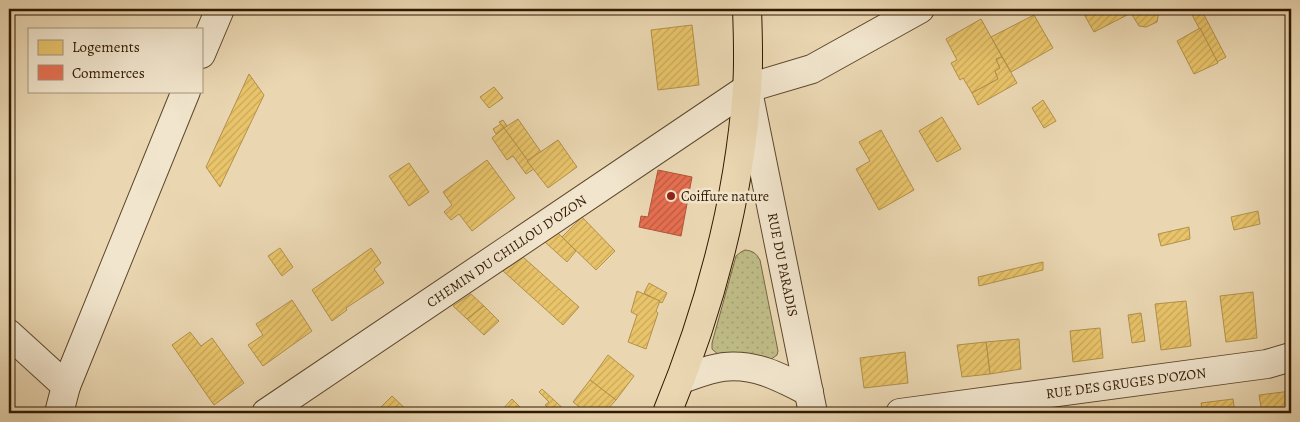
<svg xmlns="http://www.w3.org/2000/svg" width="1300" height="422" viewBox="0 0 1300 422" font-family="Alegreya,serif">
<defs>
<pattern id="grass-dots" width="8" height="8" patternUnits="userSpaceOnUse" patternTransform="scale(1.25)"><rect width="8" height="8" fill="#bfbc87"/><path d="M2 2h.1M6 6h.1" fill="none" stroke="#a4a173" stroke-width="1.8" stroke-linecap="round"/></pattern>
<pattern id="homes-hatch" width="6" height="6" patternUnits="userSpaceOnUse" patternTransform="scale(1.25)"><rect width="6" height="6" fill="#e9c46a"/><path d="M-1 1l2-2M0 6l6-6M5 7l2-2" fill="none" stroke="#c8a85a"/></pattern>
<pattern id="shops-hatch" width="6" height="6" patternUnits="userSpaceOnUse" patternTransform="scale(1.25)"><rect width="6" height="6" fill="#e76f51"/><path d="M-1 1l2-2M0 6l6-6M5 7l2-2" fill="none" stroke="#bc5a41"/></pattern>
</defs>
<rect width="100%" height="100%" fill="#ead7b2"/>
<filter id="stains"><feTurbulence type="fractalNoise" baseFrequency=".004" numOctaves="4"/><feColorMatrix values="0 0 0 0 .2 0 0 0 0 .09 0 0 0 0 .02 0 0 0 .5 -.17"/></filter>
<radialGradient id="worn" r=".72"><stop offset=".6" stop-color="#630" stop-opacity="0"/><stop offset="1" stop-color="#630" stop-opacity=".3"/></radialGradient>
<path fill="url(#grass-dots)" stroke="#786a44" d="M745,250C753,251 756,253 760,260L778,351L777,355L770,360L720,356L712,349V343L736,256L741,252Z"/>
<g fill="url(#homes-hatch)" stroke="#b2914a">
<polygon points="1081,9 1158,9 1159,11 1157,22 1146,27 1139,26 1131,13 1094,32"/>
<polygon points="1189,9 1201,9 1226,57 1217,62"/>
<polygon points="1034,15 1053,48 1011,72 991,37"/>
<polygon points="981,19 1002,57 996,59 1000,68 995,71 998,79 972,93 963,78 960,80 951,63 957,60 946,39"/>
<polygon points="692,25 699,85 658,90 651,30"/>
<polygon points="1200,28 1218,63 1194,74 1177,41"/>
<polygon points="1002,57 1017,83 978,105 972,93 998,79 995,71 1000,68 996,59"/>
<polygon points="249,74 264,95 220,187 206,167"/>
<polygon points="494,87 503,98 489,108 480,97"/>
<polygon points="1043,100 1056,121 1044,128 1032,108"/>
<polygon points="942,117 961,149 937,162 919,131"/>
<polygon points="518,119 541,152 527,161 504,128"/>
<polygon points="503,120 507,126 504,128 499,122"/>
<polygon points="501,124 504,128 496,134 493,129"/>
<polygon points="504,128 534,169 526,174 513,156 507,160 492,138"/>
<polygon points="881,130 914,190 879,210 856,169 870,161 859,142"/>
<polygon points="558,140 577,167 548,188 527,161"/>
<polygon points="487,160 515,198 472,231 459,214 451,220 444,212 452,205 443,192"/>
<polygon points="409,163 429,192 409,206 389,176"/>
<polygon points="1258,211 1260,224 1234,230 1231,217"/>
<polygon points="582,217 615,251 596,270 562,237"/>
<polygon points="1189,227 1190,239 1161,246 1158,234"/>
<polygon points="558,233 576,251 567,262 545,242"/>
<polygon points="280,248 293,267 282,276 268,256"/>
<polygon points="371,248 381,263 374,269 384,283 346,308 347,310 332,321 312,290"/>
<polygon points="523,257 579,307 563,325 503,271"/>
<polygon points="1043,262 1043,270 979,286 978,277"/>
<polygon points="649,283 667,293 662,303 644,293"/>
<polygon points="637,291 660,301 656,311 658,313 646,349 628,342 637,315 631,312"/>
<polygon points="1253,292 1257,338 1226,342 1220,296"/>
<polygon points="471,294 484,306 467,319 453,306"/>
<polygon points="292,300 312,331 263,366 248,345 263,335 256,324"/>
<polygon points="1186,301 1191,346 1161,350 1155,304"/>
<polygon points="484,306 499,321 484,335 467,319"/>
<polygon points="1141,313 1145,341 1132,343 1128,315"/>
<polygon points="1100,328 1103,358 1073,362 1070,331"/>
<polygon points="190,332 201,346 212,338 244,383 214,405 172,345"/>
<polygon points="1019,339 1021,369 990,374 986,342"/>
<polygon points="986,342 990,374 962,377 957,345"/>
<polygon points="905,352 908,383 864,388 860,358"/>
<polygon points="608,355 634,376 616,400 590,380"/>
<polygon points="590,380 616,400 604,413 587,413 573,402"/>
<polygon points="542,389 568,413 554,413 545,405 549,402 539,392"/>
<polygon points="1291,391 1291,413 1262,413 1259,395"/>
<polygon points="392,396 410,413 375,413"/>
<polygon points="512,399 526,413 499,413"/>
<polygon points="1233,399 1235,413 1203,413 1201,403"/>
<polygon points="1164,408 1164,413 1121,413"/>
</g>
<polygon fill="url(#shops-hatch)" stroke="#b05539" points="658,170 692,177 681,236 639,227 641,216 648,217"/>
<g fill="none" stroke-linecap="round" stroke-linejoin="round">
<g stroke="#5e482c" stroke-width="30">
<g id="minor">
<polyline points="201,54 220,9"/>
<path id="s1" d="M749,96L813,413"/>
<polyline points="9,334 66,386 59,413"/>
<path d="M681,379C694,375 709,369 723,367C755,363 782,378 809,392"/>
<polyline points="66,386 186,91"/>
<path id="s2" d="M266,413L748,88L812,69L920,9"/>
<path id="s3" d="M900,413L1267,364L1291,357"/>
</g>
</g>
<g stroke="#301900" stroke-width="30">
<path id="major" d="M667,413C709,311 739,200 747,89C749,63 748,35 747,9"/>
</g>
<use href="#minor" stroke="#f1e5cd" stroke-width="28"/>
<use href="#major" stroke="#ead7b2" stroke-width="28"/>
</g>
<circle fill="#8f2418" stroke="#f1e5cd" stroke-width="2" cx="671" cy="196" r="5"/>
<g text-anchor="middle" stroke-width="5" stroke-linejoin="round" paint-order="stroke">
<g font-size="14" fill="#301900" stroke="#f1e5cd" text-anchor="start">
<text x="681" y="201">Coiffure nature</text>
</g>
<g font-size="14" fill="#301900" stroke="#f1e5cd">
<text dy="5" stroke="none"><textPath href="#s2" startOffset="290">CHEMIN DU CHILLOU D'OZON</textPath></text>
<text dy="5" stroke="none"><textPath href="#s1" startOffset="172">RUE DU PARADIS</textPath></text>
<text dy="5" stroke="none"><textPath href="#s3" startOffset="228">RUE DES GRUGES D'OZON</textPath></text>
</g>
</g>
<rect width="1300" height="422" fill="none" stroke="#ead7b2" stroke-width="30"/>
<rect x="10" y="10" width="1280" height="402" fill="none" stroke="#301900" stroke-width="2.5"/>
<rect x="15" y="15" width="1270" height="392" fill="none" stroke="#301900"/>
<rect x="28" y="28" width="175" height="65" fill="#f1e5cd" stroke="#a4937b"/>
<rect x="38" y="40" width="25" height="15" fill="#e9c46a" stroke="#a4937b"/>
<text x="72" y="52" font-size="15" fill="#301900">Logements</text>
<rect x="38" y="65" width="25" height="15" fill="#e76f51" stroke="#a4937b"/>
<text x="72" y="78" font-size="15" fill="#301900">Commerces</text>
<rect width="100%" height="100%" filter="url(#stains)"/>
<rect width="100%" height="100%" fill="url(#worn)"/>
</svg>
